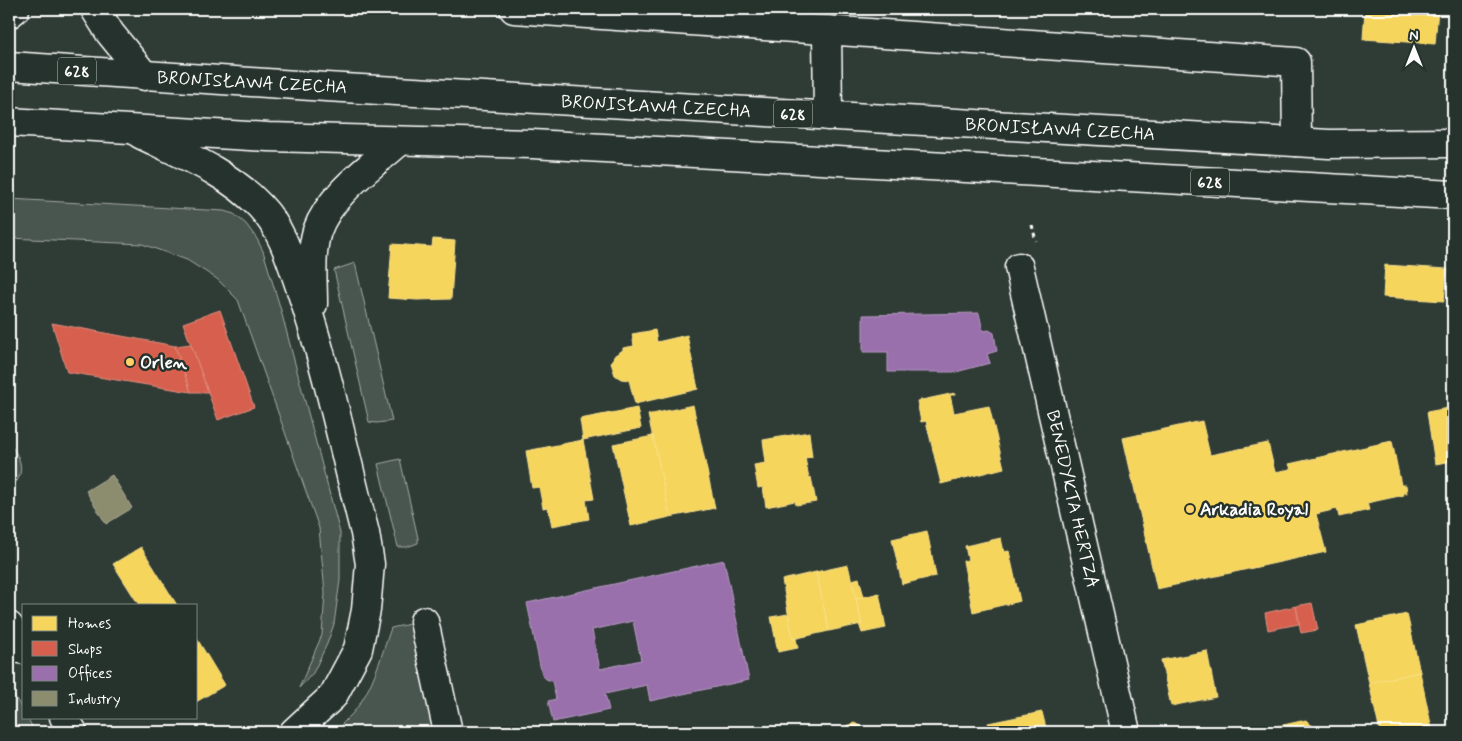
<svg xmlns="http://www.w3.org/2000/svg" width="1462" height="741" viewBox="0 0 1462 741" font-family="Mynerve,sans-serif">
<rect width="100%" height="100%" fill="#2f3b35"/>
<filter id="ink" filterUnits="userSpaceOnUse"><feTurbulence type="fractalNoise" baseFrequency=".02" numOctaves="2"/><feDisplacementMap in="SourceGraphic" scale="10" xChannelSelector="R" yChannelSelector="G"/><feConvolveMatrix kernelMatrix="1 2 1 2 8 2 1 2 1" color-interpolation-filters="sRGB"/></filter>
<g filter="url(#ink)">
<g fill="#4a544f" stroke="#a4aaa7">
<polygon points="9,199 224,211 234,214 246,224 257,239 263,251 280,307 340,533 340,580 334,624 327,644 313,673 299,688 322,635 325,593 319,528 238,300 217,279 187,260 142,244 9,238"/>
<polygon points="355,263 392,421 377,423 369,422 334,270"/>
<path d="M9,444C23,458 26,477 9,489Z"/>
<polygon points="400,459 418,538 418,543 407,547 398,547 378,464"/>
<path d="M419,622L442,732H334C340,726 347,719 353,713C373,689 381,656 391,628Z"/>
<polygon points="9,687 24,712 24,717 27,717 35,732 9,732"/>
</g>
<g fill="#f6d55c" stroke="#f9e28d">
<polygon points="1365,9 1438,9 1435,44 1363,39"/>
<polygon points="1453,9 1453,53 1450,53"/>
<polygon points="433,239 455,241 451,299 417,300 388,298 392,244 432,247"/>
<polygon points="1385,265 1447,269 1444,301 1383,297"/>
<polygon points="655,330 657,342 687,335 698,389 635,404 629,380 621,379 615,375 611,363 612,360 615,355 623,350 623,348 634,346 632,334"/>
<polygon points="955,393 955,395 950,395 954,413 989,406 1004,468 941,484 926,421 921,422 917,401"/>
<polygon points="693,405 715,508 670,517 648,415"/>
<polygon points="1453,407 1453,461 1435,464 1427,412"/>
<polygon points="637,408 641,428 583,440 580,419"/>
<polygon points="1202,421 1210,455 1268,443 1275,472 1291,469 1289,464 1392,441 1401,485 1406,485 1407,493 1403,493 1404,495 1367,503 1369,510 1339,517 1337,509 1316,514 1326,552 1157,589 1123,438"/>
<polygon points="809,432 812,457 805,458 809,478 811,477 816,502 796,505 795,501 766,507 763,487 758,488 754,465 766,463 763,440"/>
<polygon points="653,436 670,517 631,526 613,444"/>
<polygon points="583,440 594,499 586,500 589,519 552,526 548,507 543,508 539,487 532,488 526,451"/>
<polygon points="927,531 936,576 902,584 892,539"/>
<polygon points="1001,538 1004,552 1009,551 1020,601 973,612 963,561 968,560 965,546"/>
<polygon points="141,547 177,605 139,605 113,564"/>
<polygon points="848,565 862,624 829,631 816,572"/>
<polygon points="816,572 829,631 793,639 782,580"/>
<polygon points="859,578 864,597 856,599 852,580"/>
<polygon points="879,593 886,628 862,633 859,624 862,624 856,599"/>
<polygon points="788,614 793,639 796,639 798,648 778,652 771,617"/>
<polygon points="1407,614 1420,672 1369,683 1356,625"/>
<polygon points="196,637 225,685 196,702"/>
<polygon points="1207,651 1216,697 1171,706 1161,660"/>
<polygon points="1420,672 1432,729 1419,732 1380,732 1369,683"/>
<polygon points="1042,712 1047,732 990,732 988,723"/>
<polygon points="1306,720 1317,732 1261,732 1261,730"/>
<polygon points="854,723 861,726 867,732 884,728 885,732 842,732 846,726"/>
</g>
<g fill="#d6604d" stroke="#e29082">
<polygon points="220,310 254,407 218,420 183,323"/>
<polygon points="52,323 175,346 191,392 67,372"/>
<polygon points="191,344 208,392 191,392 175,346"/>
<polygon points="1312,603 1318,630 1301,633 1296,606"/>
<polygon points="1296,606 1299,624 1268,630 1265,613"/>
</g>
<g fill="#9970ab" stroke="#b89bc4" fill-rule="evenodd">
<polygon points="979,313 983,331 989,330 994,333 997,351 987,354 990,363 956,372 888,372 888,352 863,352 863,315"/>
<path d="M724,560L749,680L650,701L647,685L605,694L609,710L553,722L548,701L556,699L552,681L546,679L542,675L527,603ZM633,621L641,660L600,669L592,630Z"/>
</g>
<polygon fill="#8c8c6e" stroke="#aeae9a" points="112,475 132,508 106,524 86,491"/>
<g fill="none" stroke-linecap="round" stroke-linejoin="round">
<g stroke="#fff" stroke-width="31">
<g id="minor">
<polyline points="514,9 1296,62 1297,142"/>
<polyline points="827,30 828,116"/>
<polyline points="1019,267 1126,732"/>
<polyline points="424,621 448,732"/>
</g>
</g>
<g stroke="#fff" stroke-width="31">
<g id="major">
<polyline points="95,9 110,33 145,76"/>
<polyline points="9,14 15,9"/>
<polyline points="9,66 326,87 1329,144 1453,143"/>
<polyline points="9,122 268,137 532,144 1453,195"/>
<path d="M140,134C181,154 228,172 260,206C282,229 290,258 300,287C327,367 344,451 365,533L370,564L366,610L358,649L333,696L294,732"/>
<path d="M313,304C313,280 310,254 317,231C330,194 372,166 400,141"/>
<polyline points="9,626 24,650"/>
<polyline points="64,717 73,732"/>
</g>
</g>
<polyline stroke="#fff" stroke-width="3" stroke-dasharray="4 4" stroke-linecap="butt" points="1032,225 1036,241"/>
<use href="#minor" stroke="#26332d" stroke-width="28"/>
<use href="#major" stroke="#26332d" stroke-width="28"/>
</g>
</g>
<g fill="#ffd166" stroke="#26332d" stroke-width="2">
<circle cx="130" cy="362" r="5"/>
<circle cx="1190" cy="509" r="5"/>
</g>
<g text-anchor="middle" stroke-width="5" stroke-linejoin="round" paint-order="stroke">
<g fill="#26332d" stroke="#bec2c0" stroke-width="1">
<rect x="58" y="57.5" width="38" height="27" rx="4"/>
<rect x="774" y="100.5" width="38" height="27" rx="4"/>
<rect x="1191" y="168.5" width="38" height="27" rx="4"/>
</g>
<g font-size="16" font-weight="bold" fill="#fff">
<text x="77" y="77">628</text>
<text x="793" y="120">628</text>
<text x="1210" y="188">628</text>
</g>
<g font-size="18" fill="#fff" stroke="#26332d">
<text transform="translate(252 82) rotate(3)" y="6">BRONISŁAWA CZECHA</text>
<text transform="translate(656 106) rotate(3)" y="6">BRONISŁAWA CZECHA</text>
<text transform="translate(1060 129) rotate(3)" y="6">BRONISŁAWA CZECHA</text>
<text transform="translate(1073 499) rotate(77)" y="6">BENEDYKTA HERTZA</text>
</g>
<g font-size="18" font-weight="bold" fill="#fff" stroke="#26332d" text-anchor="start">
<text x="140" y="368">Orlen</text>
<text x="1200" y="515">Arkadia Royal</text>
</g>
</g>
<rect width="1462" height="741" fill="none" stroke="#26332d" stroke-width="30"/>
<rect x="15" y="15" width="1432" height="711" fill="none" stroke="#fff" stroke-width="2" filter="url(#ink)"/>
<rect x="22" y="604" width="175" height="115" fill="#26332d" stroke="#7d8581"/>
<rect x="32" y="616" width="25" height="15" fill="#f6d55c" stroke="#7d8581"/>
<text x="68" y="628" font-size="15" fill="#ffffff">Homes</text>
<rect x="32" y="641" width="25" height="15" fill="#d6604d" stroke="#7d8581"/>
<text x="68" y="654" font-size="15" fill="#ffffff">Shops</text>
<rect x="32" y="666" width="25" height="15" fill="#9970ab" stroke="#7d8581"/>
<text x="68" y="678" font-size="15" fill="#ffffff">Offices</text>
<rect x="32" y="691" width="25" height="15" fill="#8c8c6e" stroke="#7d8581"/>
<text x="68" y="704" font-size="15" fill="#ffffff">Industry</text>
<g transform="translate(1414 48)" stroke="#26332d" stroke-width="4" paint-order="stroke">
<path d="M0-4L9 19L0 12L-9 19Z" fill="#ffffff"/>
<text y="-8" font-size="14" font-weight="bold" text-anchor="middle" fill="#ffffff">N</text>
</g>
</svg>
